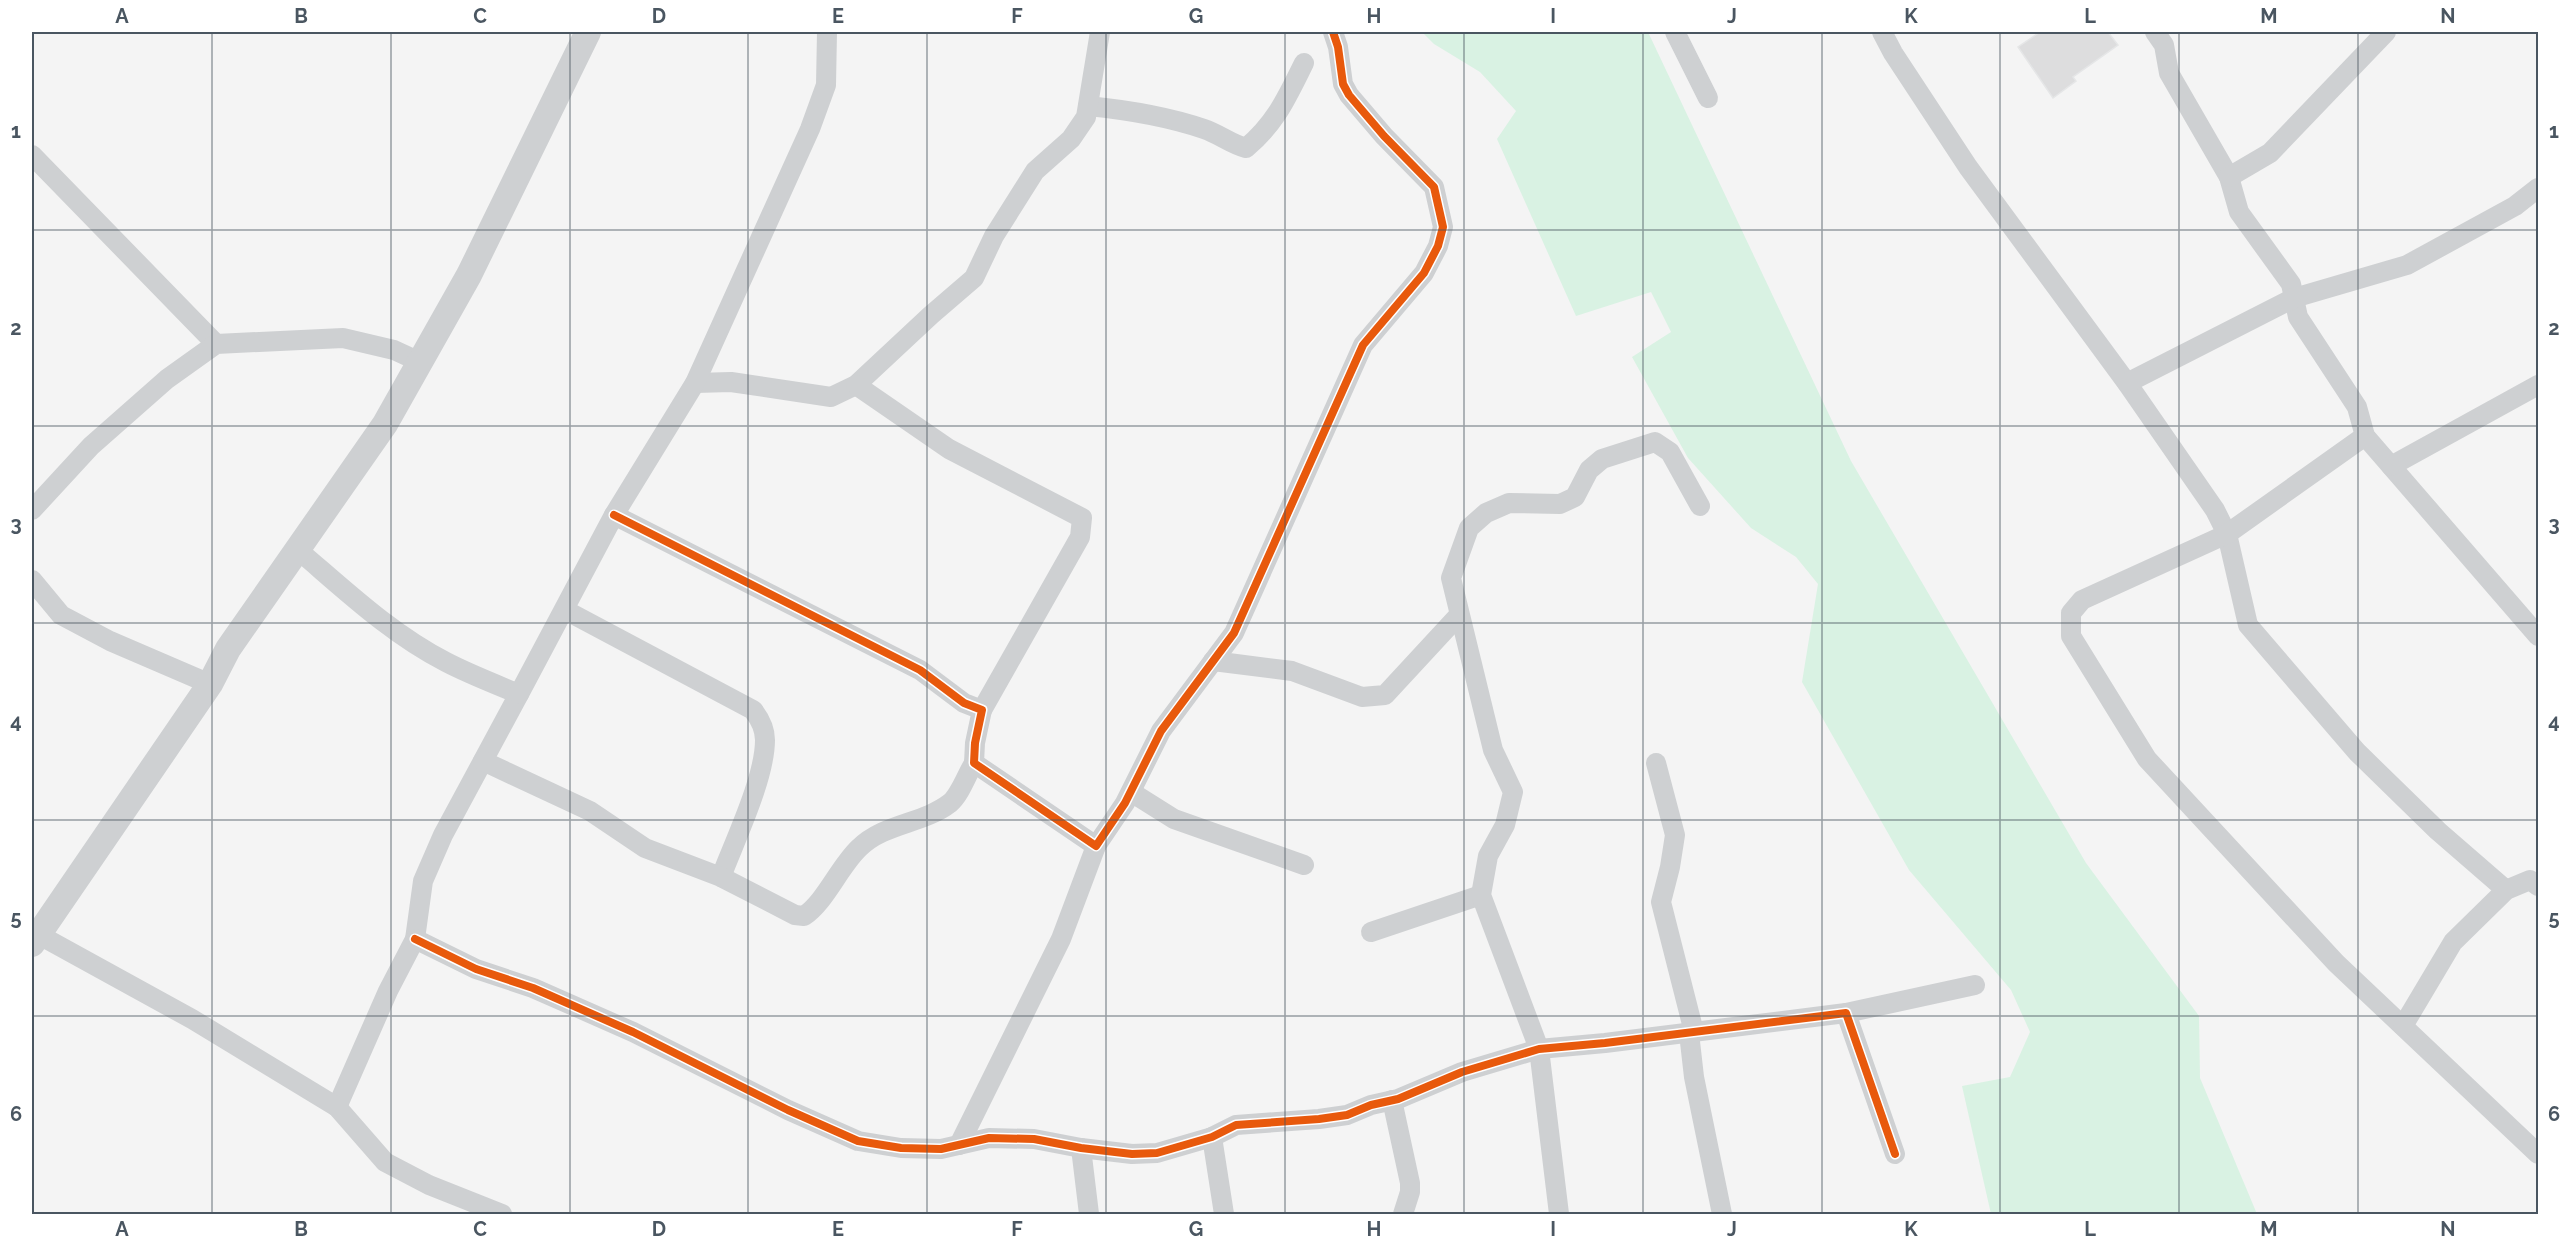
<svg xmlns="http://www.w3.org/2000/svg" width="2570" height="1246" viewBox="0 0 2570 1246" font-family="Raleway,sans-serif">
<rect width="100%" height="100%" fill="#f4f4f4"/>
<polygon fill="#d9f2e3" points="1422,32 1648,32 1851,461 2086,863 2199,1016 2200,1078 2257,1214 1991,1214 1962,1086 2010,1077 2030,1032 2011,990 1909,870 1802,682 1818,584 1796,557 1751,528 1688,458 1632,357 1671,332 1651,292 1576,316 1497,139 1516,111 1480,72 1434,44"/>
<polygon fill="#ddddde" stroke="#e5e6e7" stroke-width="1.5" points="2040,32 2108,32 2118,45 2073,77 2076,81 2053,98 2018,47"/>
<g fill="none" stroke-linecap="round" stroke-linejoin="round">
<g stroke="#ced0d2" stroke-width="20">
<polyline points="1675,32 1708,98"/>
<polyline points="1882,32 1893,53 1968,167 2127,383 2215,510 2227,534 2248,625 2357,752 2438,831 2506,890"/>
<polyline points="2155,32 2164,45 2169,73 2229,177 2239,212 2291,284 2298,317 2357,407 2365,436 2538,636"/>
<path d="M1088,106C1128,110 1166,116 1204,129C1219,134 1231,144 1246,148C1276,123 1287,97 1304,63"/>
<polyline points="32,155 216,344"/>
<polyline points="2229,177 2270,153 2386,32"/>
<polyline points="695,383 731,382 831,397 856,385 931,315 974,278 994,236 1035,171 1071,139 1086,117 1100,32"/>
<polyline points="2127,383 2294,298 2407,265 2515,206 2538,188"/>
<polyline points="856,385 949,449 1082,518 1080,537 982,710"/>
<polyline points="2365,436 2227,534 2082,600 2071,613 2071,636 2147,759 2336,963 2538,1154"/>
<polyline points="2391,466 2538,385"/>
<polyline points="32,510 91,446 167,379 216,344 343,338 394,350 420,362"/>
<polyline points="614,515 920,670 964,703 982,710 975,743 974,763 1096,846 1125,803 1161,731 1234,633 1363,345 1424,273 1438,246 1443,227 1434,187 1384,136 1349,95 1343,84 1338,47 1333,32"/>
<path d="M298,550C345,590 391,634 446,662C469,674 495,684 519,694L443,835L423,881L415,939L388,991L337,1107"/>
<polyline points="32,580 61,615 110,641 210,684"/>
<path d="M565,610L753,710C760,719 765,729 765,740C765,778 735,840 721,877"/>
<polyline points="1213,661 1292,671 1362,697 1385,695 1459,615"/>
<polyline points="519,694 614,515 695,383 810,129 826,85 827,32"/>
<path d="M483,761L590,811L645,848L721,877L795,915L804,916C826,901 839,867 859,848C884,823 923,824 950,803C960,795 967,774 974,763"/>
<polyline points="1656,763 1675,835 1670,867 1661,902 1694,1032"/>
<polyline points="1131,792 1174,819 1304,865"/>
<polyline points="32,931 192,1019 337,1107 385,1162 429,1185 502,1214"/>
<polyline points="1371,932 1481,895"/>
<polyline points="415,939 476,969 533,988 633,1032 788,1110 858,1141 901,1148 941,1149 989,1138 1034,1139 1081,1148 1132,1154 1157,1153 1212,1137 1236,1125 1319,1119 1347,1115 1371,1105 1398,1099 1462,1072 1539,1049 1605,1043 1846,1013 1895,1154"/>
<polyline points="1846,1013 1975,985"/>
<polyline points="2403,1026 2453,942 2506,890 2530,880 2538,886"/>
<polyline points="1689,1033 1694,1077 1722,1214"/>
<polyline points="1392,1100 1410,1183 1410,1192 1403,1214"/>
<polyline points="1212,1137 1224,1214"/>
<polyline points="959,1145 1061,939 1096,846"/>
<polyline points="1081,1148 1089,1214"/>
<polyline points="1559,1214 1539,1049 1481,895 1488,856 1505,825 1513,792 1493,750 1451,578 1469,528 1486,513 1509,503 1560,504 1575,497 1589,470 1602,459 1655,442 1670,452 1700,506"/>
</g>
<polyline stroke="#ced0d2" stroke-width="26" points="32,944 210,684 228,649 385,424 469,275 588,32"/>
<g stroke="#fff" stroke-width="11">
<g id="cycleway">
<polyline points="614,515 920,670 964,703 982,710 975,743 974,763 1096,846 1125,803 1161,731 1234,633 1363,345 1424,273 1438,246 1443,227 1434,187 1384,136 1349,95 1343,84 1338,47 1333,32"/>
<polyline points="415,939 476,969 533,988 633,1032 788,1110 858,1141 901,1148 941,1149 989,1138 1034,1139 1081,1148 1132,1154 1157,1153 1212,1137 1236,1125 1319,1119 1347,1115 1371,1105 1398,1099 1462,1072 1539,1049 1605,1043 1846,1013 1895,1154"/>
</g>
</g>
<use href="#cycleway" stroke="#e8590c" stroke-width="8"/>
</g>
<path fill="none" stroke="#4a5661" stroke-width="1.5" stroke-opacity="0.55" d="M212,32V1214M391,32V1214M570,32V1214M748,32V1214M927,32V1214M1106,32V1214M1285,32V1214M1464,32V1214M1643,32V1214M1822,32V1214M2000,32V1214M2179,32V1214M2358,32V1214M32,230H2538M32,426H2538M32,623H2538M32,820H2538M32,1016H2538"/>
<rect width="2570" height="1246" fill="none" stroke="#ffffff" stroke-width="66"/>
<rect x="33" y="33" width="2504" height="1180" fill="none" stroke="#4a5661" stroke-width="2"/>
<g font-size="20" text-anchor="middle" font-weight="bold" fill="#4a5661">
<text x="122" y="23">A</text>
<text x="301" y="23">B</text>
<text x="480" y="23">C</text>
<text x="659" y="23">D</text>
<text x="838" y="23">E</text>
<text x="1017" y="23">F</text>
<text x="1196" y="23">G</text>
<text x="1374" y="23">H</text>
<text x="1553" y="23">I</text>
<text x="1732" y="23">J</text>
<text x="1911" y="23">K</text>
<text x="2090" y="23">L</text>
<text x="2269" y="23">M</text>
<text x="2448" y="23">N</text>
<text x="16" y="138">1</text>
<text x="2554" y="138">1</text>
<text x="16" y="335">2</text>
<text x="2554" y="335">2</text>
<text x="16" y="531">3</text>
<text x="2554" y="531">3</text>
<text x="16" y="728">4</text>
<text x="2554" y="728">4</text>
<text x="16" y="925">5</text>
<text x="2554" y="925">5</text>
<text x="16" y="1121">6</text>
<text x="2554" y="1121">6</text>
<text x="122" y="1236">A</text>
<text x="301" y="1236">B</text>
<text x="480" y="1236">C</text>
<text x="659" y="1236">D</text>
<text x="838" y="1236">E</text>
<text x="1017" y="1236">F</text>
<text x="1196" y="1236">G</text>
<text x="1374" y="1236">H</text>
<text x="1553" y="1236">I</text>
<text x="1732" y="1236">J</text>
<text x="1911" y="1236">K</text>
<text x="2090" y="1236">L</text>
<text x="2269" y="1236">M</text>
<text x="2448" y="1236">N</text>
</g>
</svg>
